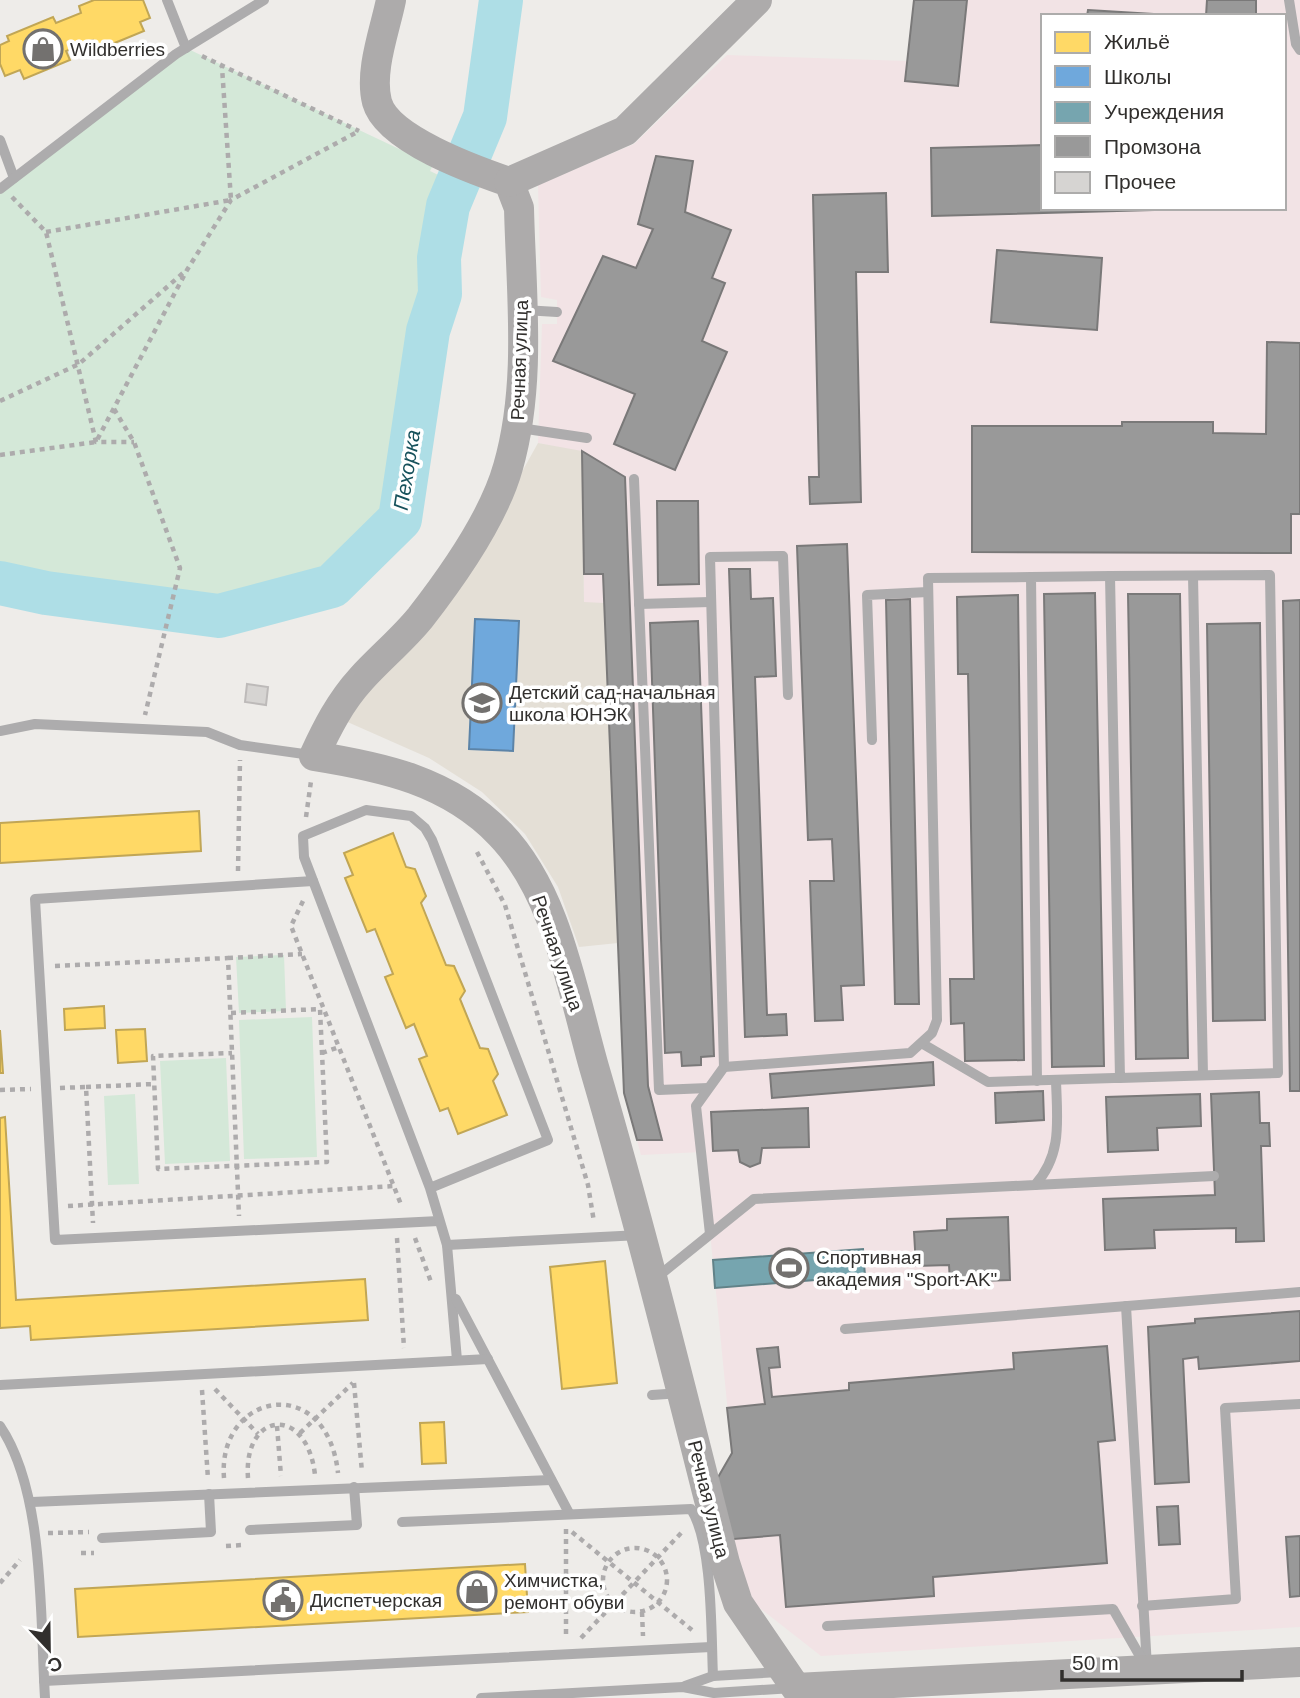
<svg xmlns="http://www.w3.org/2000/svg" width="1300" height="1698" viewBox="0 0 1300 1698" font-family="Helvetica,sans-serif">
<rect width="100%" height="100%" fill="#eeece9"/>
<path fill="#f2e3e5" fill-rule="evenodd" d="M914,0H1300V1627L821,1656L756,1605L722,1540L717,1479L732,1453L702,1152L641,1155L624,1093L604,603H584L582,452L538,443L542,324H557V300L541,297L538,185L634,144L727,55L907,61ZM1043,16H1284V208H1043Z"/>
<polygon fill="#e4dfd6" points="538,443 582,451 584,602 604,603 618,943 579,947 558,887 525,834 482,792 429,758 343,720 466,572"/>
<g fill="#d4e8d8">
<polygon points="186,48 433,165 430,171 457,184 448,206 439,258 440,294 428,331 400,519 332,586 219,616 46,593 0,583 0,189"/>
<polygon points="284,955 286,1011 239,1013 236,957"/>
<polygon points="312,1017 317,1157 244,1159 239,1020"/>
<polygon points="226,1058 230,1161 165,1164 160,1061"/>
<polygon points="135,1094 139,1184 108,1185 104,1096"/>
</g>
<g fill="#ffd966" stroke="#c1a655" stroke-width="2">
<polygon points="94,0 143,0 150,18 140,22 144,31 122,40 97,50 93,40 66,51 70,60 24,79 20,70 5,76 0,64 0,45 9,41 7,36 53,17 56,23 81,13 79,6"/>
<polygon points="199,811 201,851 0,863 0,823"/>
<polygon points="393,833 406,867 415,869 426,896 421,903 446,965 454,966 465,991 460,999 480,1048 488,1049 498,1074 493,1081 507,1115 458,1134 448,1108 440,1111 419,1059 427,1056 414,1024 406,1028 385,977 393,974 375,929 367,932 345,878 353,875 344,853"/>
<polygon points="104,1006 105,1028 65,1030 64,1009"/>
<polygon points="145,1029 147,1061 118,1063 116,1030"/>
<polygon points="0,1030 3,1073 0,1073"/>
<polygon points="5,1117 16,1300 365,1279 368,1320 31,1340 30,1326 0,1328 0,1118"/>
<polygon points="605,1261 617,1383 562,1389 550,1267"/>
<polygon points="444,1422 446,1463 422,1464 420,1423"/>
<polygon points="525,1564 528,1612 78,1637 75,1589"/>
</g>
<polygon fill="#6fa8dc" stroke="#5c84a8" stroke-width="2" points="475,619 519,621 513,751 469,749"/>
<polygon fill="#76a5af" stroke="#618288" stroke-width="2" points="863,1249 865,1276 715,1288 713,1260"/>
<g fill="#999" stroke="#7a7979" stroke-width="2">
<polygon points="914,0 967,0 958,86 905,81"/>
<polygon points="1207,0 1256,0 1256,16 1206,16"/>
<polygon points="1088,10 1153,14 1153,16 1087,16"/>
<polygon points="1043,145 1043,208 1228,208 932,216 931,148"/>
<polygon points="656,156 693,161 685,212 731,230 712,278 725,283 702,341 727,352 675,470 614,444 635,394 553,361 603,256 636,268 653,229 638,224"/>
<polygon points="886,193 888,272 856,272 861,502 810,504 809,477 819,477 813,195"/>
<polygon points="997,250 1102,258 1097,330 991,322"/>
<polygon points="1267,342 1300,343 1300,514 1291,514 1291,553 972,552 972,426 1122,426 1122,422 1213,422 1213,433 1266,434"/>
<polygon points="582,451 625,477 648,1086 662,1140 637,1140 624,1093 603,574 584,574"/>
<polygon points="657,501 698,501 699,584 658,585"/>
<polygon points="847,544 864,985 841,986 843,1020 815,1021 810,881 834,881 832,839 808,840 797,546"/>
<polygon points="729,569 750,569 751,599 773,598 776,676 755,677 767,1015 786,1014 787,1035 745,1037"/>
<polygon points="1095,593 1104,1066 1052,1067 1044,594"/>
<polygon points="1128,594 1180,594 1188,1058 1136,1059"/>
<polygon points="1018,595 1024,1060 965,1061 964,1023 951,1024 950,979 974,979 968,674 958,674 957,597"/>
<polygon points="910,599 919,1004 895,1004 886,600"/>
<polygon points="1300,600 1300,1091 1290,1091 1283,601"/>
<polygon points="698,621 714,1056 701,1057 701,1065 682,1066 681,1052 665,1053 650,623"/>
<polygon points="1260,623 1265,1020 1213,1021 1207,624"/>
<polygon points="933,1062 934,1085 772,1098 770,1074"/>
<polygon points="1043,1091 1044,1120 996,1123 995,1093"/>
<polygon points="1259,1092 1260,1123 1269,1123 1270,1146 1261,1146 1264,1241 1236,1242 1236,1228 1154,1230 1155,1248 1105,1250 1103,1199 1215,1195 1211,1094"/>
<polygon points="1200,1094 1201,1126 1157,1128 1158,1150 1108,1152 1106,1097"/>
<polygon points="808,1108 809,1147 762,1148 760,1163 750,1167 740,1162 738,1150 713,1151 711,1112"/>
<polygon points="1008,1217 1010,1280 950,1282 949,1265 916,1266 914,1232 947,1230 947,1219"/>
<polygon points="1300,1311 1300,1361 1199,1369 1198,1357 1183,1359 1189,1482 1155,1484 1148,1327 1195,1323 1195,1319"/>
<polygon points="1107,1346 1115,1440 1098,1442 1107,1563 933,1577 934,1596 786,1607 780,1535 722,1540 717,1479 732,1453 727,1408 765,1404 757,1349 778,1347 780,1367 769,1368 772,1397 849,1390 849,1383 1014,1369 1013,1353"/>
<polygon points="1178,1506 1180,1544 1159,1545 1157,1507"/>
<polygon points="1300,1536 1300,1596 1290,1597 1286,1537"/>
</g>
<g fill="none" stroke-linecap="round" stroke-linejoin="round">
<polyline stroke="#aedee6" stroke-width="44" points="0,583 46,593 219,616 332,586 400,519 428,331 440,294 439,258 448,206 485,117 501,0"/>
</g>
<polygon fill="#d6d4d2" stroke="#bdbab9" stroke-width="2" points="247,684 268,687 266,705 245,702"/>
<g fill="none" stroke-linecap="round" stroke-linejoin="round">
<g stroke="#adabac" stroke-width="4.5" stroke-dasharray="5 5" stroke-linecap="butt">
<polyline points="202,56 359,131"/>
<polyline points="12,197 46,232 96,442 134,442"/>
<polyline points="46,232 231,200 222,67"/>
<polyline points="0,401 79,364 183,273"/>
<polyline points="114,409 134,442 180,568 145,715"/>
<polyline points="0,455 96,442 187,270 231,200 359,131"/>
<polyline points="306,817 311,781"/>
<polyline points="477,852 505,905 588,1185 594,1222"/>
<polyline points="238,871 240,760"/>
<polyline points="303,901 291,926 402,1207"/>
<polyline points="228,958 302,954"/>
<polyline points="55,966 228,958 239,1216"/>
<polyline points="231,1013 320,1009 327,1162 158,1169 153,1056 232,1053"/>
<polyline points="322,1053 339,1047"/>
<polyline points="86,1087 154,1084"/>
<polyline points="60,1088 86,1087 93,1223"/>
<polyline points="0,1090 31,1089"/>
<polyline points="68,1206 394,1186"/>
<polyline points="397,1238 404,1348"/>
<polyline points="415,1238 431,1282"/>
<polyline points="354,1383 362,1472"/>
<polyline points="215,1389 258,1434"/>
<polyline points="202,1390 208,1479"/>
<polyline points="277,1426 281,1476"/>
<polyline points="300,1433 353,1383"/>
<path d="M224,1478C217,1392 327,1371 338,1473"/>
<path d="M248,1478C243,1411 307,1404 315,1475"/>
<polyline points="566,1529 566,1639"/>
<polyline points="572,1532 692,1630"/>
<polyline points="48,1533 89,1532"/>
<polyline points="226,1546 243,1545"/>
<circle cx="635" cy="1580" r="32"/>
<polyline points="81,1553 94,1553"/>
<polyline points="0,1583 20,1560"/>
<polyline points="642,1612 643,1636"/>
<polyline points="581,1638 684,1530"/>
</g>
<g stroke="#adacad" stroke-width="10">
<polyline points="167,0 186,48"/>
<polyline points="1289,0 1296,44 1300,50"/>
<polyline points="0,140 14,178"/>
<polyline points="0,189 176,54 264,0"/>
<polyline points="524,310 557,312"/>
<polyline points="520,428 587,438"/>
<polyline points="634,479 659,1090 708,1088"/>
<polyline points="1193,576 1203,1075"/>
<polyline points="639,604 710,602"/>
<polyline points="0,731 35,724 207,732 240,745 311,755"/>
<polyline points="872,740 867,595 928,592"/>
<polyline points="313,881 35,899 55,1240 439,1221"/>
<polyline points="923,1044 988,1082 1114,1078 1120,1078 1278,1073 1270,575 1110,576 1120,1078"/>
<polyline points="724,1067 910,1053 932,1033 937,1020 928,578 1031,577"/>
<polyline points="1037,1081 1031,577 1110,576"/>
<polyline points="1035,1185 1214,1176"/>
<polyline points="430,1188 548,1140 432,840 425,828 411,816 366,810 303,836 304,857 430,1188 447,1245 457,1360"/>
<polyline points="710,1234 696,1106 724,1067 710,557 783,556 788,695"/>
<polyline points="447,1245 640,1235"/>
<path d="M656,1278L754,1199L1035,1185C1063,1154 1057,1119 1056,1080"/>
<polyline points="456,1299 569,1513"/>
<polyline points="1126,1306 1147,1667"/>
<polyline points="845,1329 1300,1292"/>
<polyline points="0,1385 488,1359"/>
<polyline points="652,1395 681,1393"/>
<path d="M0,1426C45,1492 40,1618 45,1698"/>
<polyline points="32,1502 551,1480"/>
<path d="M402,1522L691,1509C713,1543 711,1634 713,1676"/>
<polyline points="250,1530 357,1525 354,1487"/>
<polyline points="102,1538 211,1532 209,1494"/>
<polyline points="1142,1606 1236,1599 1225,1408 1300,1404"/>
<polyline points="827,1626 1113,1609 1145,1665"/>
<polyline points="44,1681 711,1647"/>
<polyline points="685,1686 713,1676 779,1672"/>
<polyline points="481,1698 683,1687 714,1693 793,1688"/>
</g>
<g stroke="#adabab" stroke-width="30">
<path d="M391,0C385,30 369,71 377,102C387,139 474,170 509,182L519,208C521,293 532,384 508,467C494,517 452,577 420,618C402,640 380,658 361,679C340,702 327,728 314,756C383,767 449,781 500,834C557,893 572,990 594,1067C642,1231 683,1397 725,1563L738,1603L796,1688L1300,1662"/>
<polyline points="509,182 625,131 757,0"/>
</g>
</g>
<defs>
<g id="shop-ring" transform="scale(2.0125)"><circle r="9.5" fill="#fff" stroke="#73716f" stroke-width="1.5"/><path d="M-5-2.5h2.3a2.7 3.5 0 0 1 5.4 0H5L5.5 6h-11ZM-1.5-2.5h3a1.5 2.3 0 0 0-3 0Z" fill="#73716f"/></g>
<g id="school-ring" transform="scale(2.0125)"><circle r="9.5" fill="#fff" stroke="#73716f" stroke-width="1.5"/><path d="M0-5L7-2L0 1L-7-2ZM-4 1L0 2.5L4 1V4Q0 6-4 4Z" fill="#73716f"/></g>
<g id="stadium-ring" transform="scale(2.0125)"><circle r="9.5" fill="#fff" stroke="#73716f" stroke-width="1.5"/><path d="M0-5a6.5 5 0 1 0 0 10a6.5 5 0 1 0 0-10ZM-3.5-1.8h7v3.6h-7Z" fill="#73716f"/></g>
<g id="civic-ring" transform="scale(2.0125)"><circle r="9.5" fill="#fff" stroke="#73716f" stroke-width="1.5"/><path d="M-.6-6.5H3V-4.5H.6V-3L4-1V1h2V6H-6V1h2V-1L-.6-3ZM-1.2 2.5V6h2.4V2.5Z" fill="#73716f"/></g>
</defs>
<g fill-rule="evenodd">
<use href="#shop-ring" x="43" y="49"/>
<use href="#school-ring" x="482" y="703"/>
<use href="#stadium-ring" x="789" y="1268"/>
<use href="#shop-ring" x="477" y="1591"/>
<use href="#civic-ring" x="283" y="1600"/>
</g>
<g text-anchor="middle" stroke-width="7" stroke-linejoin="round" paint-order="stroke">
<g font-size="19" fill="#312f2d" stroke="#fff" text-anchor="start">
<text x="70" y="56">Wildberries</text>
<text x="509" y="699">Детский сад-начальная<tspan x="509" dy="22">школа ЮНЭК</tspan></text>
<text x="816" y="1264">Спортивная<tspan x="816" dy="22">академия "Sport-AK"</tspan></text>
<text x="504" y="1587">Химчистка,<tspan x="504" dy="22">ремонт обуви</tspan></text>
<text x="310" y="1607">Диспетчерская</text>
</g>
<g font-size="19" fill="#312f2d" stroke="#fff">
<text transform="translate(519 360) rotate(-88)" y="7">Речная улица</text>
<text transform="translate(558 953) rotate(71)" y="7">Речная улица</text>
<text transform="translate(709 1499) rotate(76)" y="7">Речная улица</text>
</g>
<g font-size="21" font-style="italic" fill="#16515b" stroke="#fff">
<text transform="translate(407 470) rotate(-81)" y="7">Пехорка</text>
</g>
</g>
<rect x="1041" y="14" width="245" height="196" fill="#ffffff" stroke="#adacab" stroke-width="2"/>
<rect x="1055" y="32" width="35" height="21" fill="#ffd966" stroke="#adacab" stroke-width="2"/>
<text x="1104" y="49" font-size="21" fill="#312f2d">Жильё</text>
<rect x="1055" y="66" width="35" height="21" fill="#6fa8dc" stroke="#adacab" stroke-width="2"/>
<text x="1104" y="84" font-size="21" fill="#312f2d">Школы</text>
<rect x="1055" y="102" width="35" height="21" fill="#76a5af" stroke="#adacab" stroke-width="2"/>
<text x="1104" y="119" font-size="21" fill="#312f2d">Учреждения</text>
<rect x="1055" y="136" width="35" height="21" fill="#999999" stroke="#adacab" stroke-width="2"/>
<text x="1104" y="154" font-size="21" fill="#312f2d">Промзона</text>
<rect x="1055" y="172" width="35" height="21" fill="#d6d4d2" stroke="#adacab" stroke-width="2"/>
<text x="1104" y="189" font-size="21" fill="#312f2d">Прочее</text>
<g transform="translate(49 1649) rotate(158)" stroke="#ffffff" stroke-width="5" paint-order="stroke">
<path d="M0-5L12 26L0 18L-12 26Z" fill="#312f2d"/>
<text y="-10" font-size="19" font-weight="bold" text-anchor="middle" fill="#312f2d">С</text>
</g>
<path d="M1062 1670v10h180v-10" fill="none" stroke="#312f2d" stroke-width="3.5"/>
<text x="1072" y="1670" font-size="21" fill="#312f2d" stroke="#ffffff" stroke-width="5" paint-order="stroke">50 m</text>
</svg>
